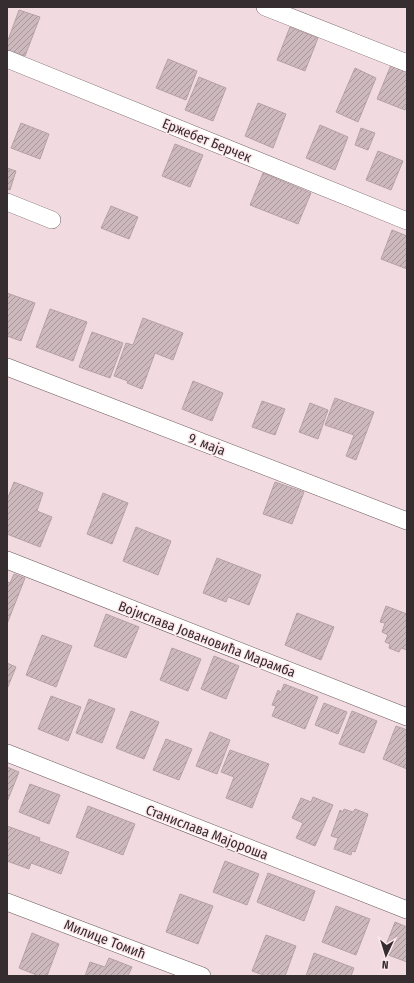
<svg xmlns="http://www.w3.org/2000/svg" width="414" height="983" viewBox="0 0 414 983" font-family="'Fira Sans Condensed',sans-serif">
<defs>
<pattern id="building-hatch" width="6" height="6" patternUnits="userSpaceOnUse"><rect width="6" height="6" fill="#cdb8bd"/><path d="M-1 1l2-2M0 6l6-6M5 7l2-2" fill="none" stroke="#a7969a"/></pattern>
</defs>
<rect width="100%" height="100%" fill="#f1dbe0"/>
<g fill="url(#building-hatch)" stroke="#b6a2a6">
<polygon points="19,10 40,17 25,56 7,50 7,43"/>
<polygon points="290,27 318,38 305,71 277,60"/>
<polygon points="168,59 197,71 186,100 156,88"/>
<polygon points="391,65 407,71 407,105 405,110 377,99"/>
<polygon points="355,68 376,78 358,122 336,112"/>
<polygon points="199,77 226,88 213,121 185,110"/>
<polygon points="258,103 286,114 273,148 245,136"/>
<polygon points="21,123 49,134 40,159 11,148"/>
<polygon points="320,125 348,137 335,170 306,158"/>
<polygon points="361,128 375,133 368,150 355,145"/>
<polygon points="175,144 203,155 190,187 162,176"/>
<polygon points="378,151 403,161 391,190 366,180"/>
<polygon points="7,168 16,171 10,190 7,189"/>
<polygon points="263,173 311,193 298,224 250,205"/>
<polygon points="111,206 138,217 129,239 101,228"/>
<polygon points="392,230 407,236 407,269 381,259"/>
<polygon points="7,293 35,303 21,341 7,336"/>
<polygon points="50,309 87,322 73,361 36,347"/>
<polygon points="143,318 183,333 173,360 155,353 142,389 127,383 128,381 114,376 126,343 133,345"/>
<polygon points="92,332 123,343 110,378 79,367"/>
<polygon points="193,381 223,393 212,421 182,409"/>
<polygon points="335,398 374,412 356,460 346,456 354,435 325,425"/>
<polygon points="262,401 285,409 275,435 252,427"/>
<polygon points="310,403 328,410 318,439 299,432"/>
<polygon points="14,482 43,493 37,511 52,517 40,547 7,534 7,500"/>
<polygon points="275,482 304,492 292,524 263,514"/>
<polygon points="103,493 128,503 112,544 87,534"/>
<polygon points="136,527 171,541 158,575 123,561"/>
<polygon points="217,558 261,575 249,605 228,597 226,602 203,593"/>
<polygon points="14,574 25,578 7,624 7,582 10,583"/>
<polygon points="386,606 407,614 407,650 401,648 399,652 389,648 390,644 385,642 388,635 382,632 385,623 380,622"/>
<polygon points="297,613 334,627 321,660 285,645"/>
<polygon points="106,614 139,627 126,658 94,646"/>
<polygon points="42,635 72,646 56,687 26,675"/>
<polygon points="172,648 201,659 188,691 160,680"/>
<polygon points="214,656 239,666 226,699 201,689"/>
<polygon points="7,663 16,667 7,689"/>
<polygon points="284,684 318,697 305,729 272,716 276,706 272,705 278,690 281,692"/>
<polygon points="51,696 81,707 68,741 38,729"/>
<polygon points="89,699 115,709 102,743 76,733"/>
<polygon points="324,703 347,712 338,734 315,725"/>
<polygon points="131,711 159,722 144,759 116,748"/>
<polygon points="352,711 377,721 364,753 339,744"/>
<polygon points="396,726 407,730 407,769 383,759"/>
<polygon points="210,732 230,740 217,774 196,766"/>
<polygon points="166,739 192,749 179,780 153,770"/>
<polygon points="230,750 269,764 252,808 226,798 234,777 221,772"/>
<polygon points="7,767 19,772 7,802"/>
<polygon points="30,784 60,795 49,824 19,812"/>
<polygon points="313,797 333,805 315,846 296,838 303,823 292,818 301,798 311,802"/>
<polygon points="88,806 135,824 123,855 76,837"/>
<polygon points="344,809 353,812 355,809 368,814 355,852 352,851 351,855 334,849 338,838 331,836 340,810 343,812"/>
<polygon points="7,826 40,838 39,841 69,852 61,874 31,863 29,869 7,861"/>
<polygon points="225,861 259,874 247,905 213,892"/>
<polygon points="268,873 315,891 304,921 257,902"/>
<polygon points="180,894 213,906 198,944 166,932"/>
<polygon points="336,906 370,919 356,955 322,942"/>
<polygon points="395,922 407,927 407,962 383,953"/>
<polygon points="32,933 59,944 47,976 39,976 19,968"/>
<polygon points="266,935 296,946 285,976 266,976 252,971"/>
<polygon points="314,953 354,968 351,976 306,976"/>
<polygon points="109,958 132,967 128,976 85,976 90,962 105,967"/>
</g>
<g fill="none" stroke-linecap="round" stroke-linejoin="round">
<g stroke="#6c5a5e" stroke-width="18">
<g id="minor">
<polyline points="265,7 407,63"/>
<polyline points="7,59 407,221"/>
<polyline points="7,202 52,220"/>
<polyline points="7,367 407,521"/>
<polyline points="7,560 407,717"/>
<polyline points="7,753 407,910"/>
<polyline points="7,902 202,976"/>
</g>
</g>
<use href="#minor" stroke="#fff" stroke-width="17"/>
</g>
<g text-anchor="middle" stroke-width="3" stroke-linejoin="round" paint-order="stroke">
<g font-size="14" fill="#352d2f" stroke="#fee8ed">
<text transform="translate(207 140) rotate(22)" y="5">Ержебет Берчек</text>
<text transform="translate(207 444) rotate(21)" y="5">9. маја</text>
<text transform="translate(207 639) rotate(21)" y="5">Војислава Јовановића Марамба</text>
<text transform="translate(207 832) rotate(21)" y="5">Станислава Мајороша</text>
<text transform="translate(105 939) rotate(21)" y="5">Милице Томић</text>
</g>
</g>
<rect width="414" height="983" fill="none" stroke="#352d2f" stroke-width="16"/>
<g transform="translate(386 955) rotate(184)" stroke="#fee8ed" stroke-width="3" paint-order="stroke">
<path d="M0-3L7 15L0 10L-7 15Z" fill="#352d2f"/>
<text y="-6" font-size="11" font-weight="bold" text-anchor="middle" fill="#352d2f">N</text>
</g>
</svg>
